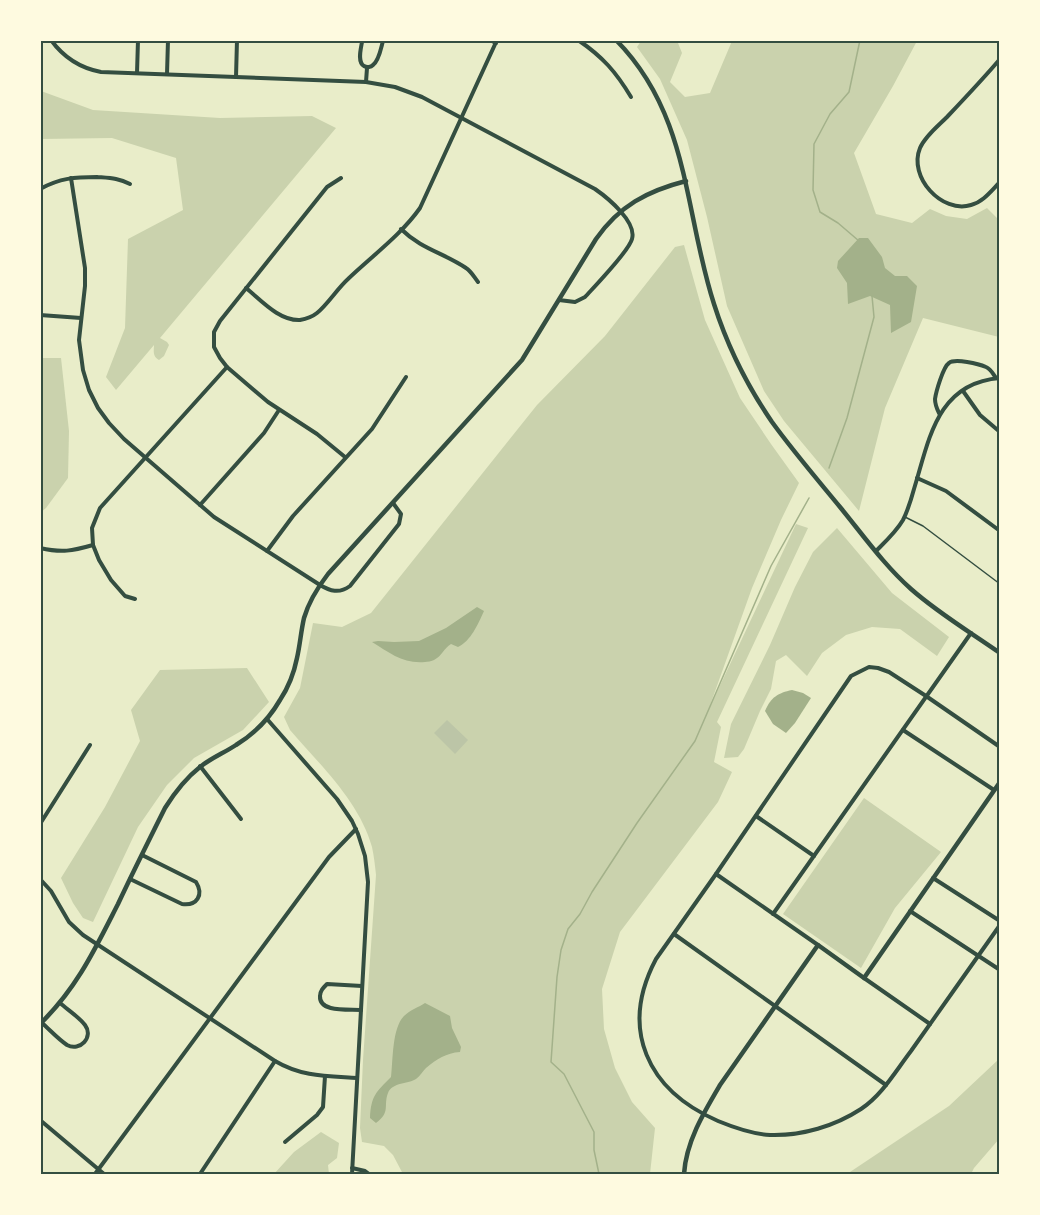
<svg xmlns="http://www.w3.org/2000/svg" width="1040" height="1215" viewBox="0 0 1040 1215" font-family="'Open Sans',sans-serif">
<rect width="100%" height="100%" fill="#e9edc9"/>
<g fill="#cad2ad">
<polygon points="641,41 678,43 682,53 670,82 685,97 710,93 732,41 917,41 893,86 854,153 876,214 912,223 930,209 946,216 967,219 987,208 999,220 999,337 923,318 885,408 859,511 784,421 764,391 727,306 707,217 687,140 660,79 637,47"/>
<path d="M41,91L93,110L220,118L312,116L336,128L160,338L167,342L169,345L164,356L159,360C152,356 154,350 154,345L116,390L106,377L125,328L128,239L183,210L176,158L112,138L41,139Z"/>
<path d="M684,245L705,320L740,398L771,444L799,483L781,520L752,588L708,711L796,524L808,528L717,722L721,727L714,762L732,772L718,802L620,932L602,989L604,1029L615,1068L632,1102L655,1128L650,1174H403L393,1155L384,1146L362,1142L360,1128L363,1060L376,875C375,866 374,856 372,847C359,801 321,766 290,730L284,717L300,688L313,623L342,627L371,613L537,405L605,336L675,247Z"/>
<polygon points="41,358 61,358 69,431 68,478 46,508 41,512"/>
<polygon points="837,528 892,593 949,637 937,656 900,629 872,627 846,635 822,653 807,676 786,655 776,661 771,689 760,711 744,749 738,757 724,758 731,724 770,645 795,587 813,552"/>
<polygon points="247,668 269,702 243,730 194,758 167,785 138,827 93,922 83,918 73,903 61,878 105,807 140,741 131,710 160,670"/>
<polygon points="864,798 941,852 895,908 861,968 783,914"/>
<polygon points="999,1059 999,1139 974,1168 971,1174 847,1174 949,1106"/>
<polygon points="321,1132 339,1143 337,1158 328,1165 329,1174 274,1174 294,1152"/>
</g>
<g fill="#a3b18a">
<polygon points="859,238 868,238 882,257 885,268 895,276 907,276 917,286 911,322 891,333 890,305 870,296 848,304 847,283 837,268 838,261"/>
<path d="M477,607L484,611C478,624 471,641 458,647L451,644C444,648 442,656 434,660C432,661 427,662 425,662C403,664 390,653 372,642L378,641L394,642L419,641L446,628Z"/>
<path d="M792,690L803,693L811,698L795,723L786,733L773,724L765,711C771,697 778,693 792,690Z"/>
<path d="M425,1003L450,1016L452,1028L461,1047L460,1052C446,1053 437,1059 426,1068C423,1071 420,1076 416,1079C409,1084 392,1082 388,1093C383,1106 391,1112 376,1123L370,1118C371,1096 376,1092 391,1077C393,1060 392,1028 404,1016C410,1010 419,1007 425,1003Z"/>
</g>
<g fill="none" stroke-linecap="round" stroke-linejoin="round">
<g stroke="#a3b18a" stroke-width="1.5">
<polyline points="859,241 838,223 820,212 813,190 814,144 830,114 849,92 860,40"/>
<polyline points="829,468 847,418 874,317 872,296"/>
<polyline points="599,1174 594,1150 594,1132 564,1074 551,1062 557,977 561,950 568,929 580,914 592,892 637,823 695,741 771,566 809,498"/>
</g>
</g>
<polygon fill="#bcc5a7" points="447,720 468,740 455,754 434,733"/>
<g fill="none" stroke-linecap="round" stroke-linejoin="round">
<polyline stroke="#344e41" stroke-width="1.5" points="905,517 923,526 1000,584"/>
<g stroke="#344e41" stroke-width="4">
<path d="M51,40C64,58 80,68 101,72L366,82L395,87L422,97L595,189C608,198 637,222 632,239C629,251 595,286 585,297L575,302L559,300"/>
<polyline points="490,40 496,43"/>
<path d="M578,40C603,57 616,72 631,97"/>
<path d="M362,42C361,48 357,62 364,66C367,68 371,67 373,65C379,61 381,48 383,41"/>
<path d="M1000,59C983,79 965,98 947,117C938,126 925,136 920,148C908,177 942,214 971,205C983,202 991,191 1000,182"/>
<polyline points="137,73 138,40"/>
<polyline points="167,74 168,40"/>
<polyline points="236,77 237,40"/>
<polyline points="366,82 367,68"/>
<path d="M71,178L85,268V286L79,340L83,370L89,390L98,408L109,423L124,439L214,517L320,585C330,591 339,594 350,586L399,524L401,514L393,503"/>
<polyline points="341,178 327,187 220,321 214,332 214,347 220,358 227,367 268,402 317,434 345,457"/>
<path d="M40,189C60,178 75,177 97,177C110,178 119,178 130,184"/>
<path d="M401,229C421,249 444,253 466,268C471,271 474,277 478,282"/>
<path d="M246,288C261,300 279,321 300,320C306,319 312,317 317,313C328,304 337,289 348,279C372,256 401,235 420,208L497,40"/>
<polyline points="40,315 81,318"/>
<polyline points="963,391 980,415 1000,432"/>
<path d="M939,413C937,409 935,405 935,399C936,392 943,367 949,363C955,358 979,364 986,367C991,369 993,374 996,378"/>
<polyline points="917,478 946,491 1000,531"/>
<polyline points="200,505 264,433 279,410"/>
<path d="M40,548C62,553 72,551 93,545"/>
<polyline points="267,551 293,516 372,429 406,377"/>
<path d="M876,551C886,541 896,532 903,520C908,510 911,500 914,489C929,441 936,383 1000,378"/>
<polyline points="135,599 125,596 111,580 99,560 93,545 92,528 100,508 227,367"/>
<polyline points="267,719 337,799 352,821 358,834 365,856 368,882 352,1174"/>
<polyline points="903,730 994,790"/>
<path d="M1000,747L926,696L889,672L878,668L869,667L851,676L716,874L656,959C619,1029 647,1090 718,1121C735,1128 752,1134 770,1135C802,1136 835,1126 861,1109C882,1095 895,1072 911,1051C941,1009 970,967 1000,925"/>
<polyline points="200,766 241,819"/>
<polyline points="756,816 814,856"/>
<polyline points="40,824 90,745"/>
<polyline points="716,874 818,945"/>
<polyline points="933,878 1000,921"/>
<path d="M40,879L51,891L69,922L83,935L275,1061C302,1077 327,1076 357,1078"/>
<path d="M130,879L182,904C197,906 204,895 196,882L142,855"/>
<polyline points="910,911 1000,970"/>
<polyline points="773,914 971,633"/>
<polyline points="674,934 886,1085"/>
<polyline points="864,978 930,1024"/>
<path d="M361,1010C349,1009 319,1013 320,996C320,991 323,988 327,984L362,986"/>
<path d="M42,1023C50,1030 58,1039 67,1045C80,1052 94,1037 85,1025C79,1017 68,1010 60,1003"/>
<polyline points="40,1120 104,1174"/>
<polyline points="285,1142 317,1115 323,1107 325,1076"/>
<polyline points="352,1168 365,1171 369,1174"/>
<polyline points="95,1174 329,857 356,829"/>
<polyline points="200,1174 275,1061"/>
</g>
<g stroke="#344e41" stroke-width="4.5">
<path d="M616,40C690,115 684,212 714,304C727,345 748,387 772,422C793,451 817,479 840,507C863,535 884,565 911,589C938,613 970,632 1000,653"/>
<path d="M40,1024C77,988 95,949 118,904C133,872 149,840 165,808C175,792 186,778 200,767C211,758 224,753 236,745C254,734 269,719 280,700C288,688 294,673 297,658C300,645 301,631 304,618C309,601 318,587 328,574L522,360L596,239C619,206 647,191 686,181"/>
<path d="M684,1174C686,1142 704,1112 720,1085L818,945L864,978L1000,782"/>
</g>
</g>
<rect width="1040" height="1215" fill="none" stroke="#fefae0" stroke-width="84"/>
<rect x="42" y="42" width="956" height="1131" fill="none" stroke="#344e41" stroke-width="2"/>
</svg>
